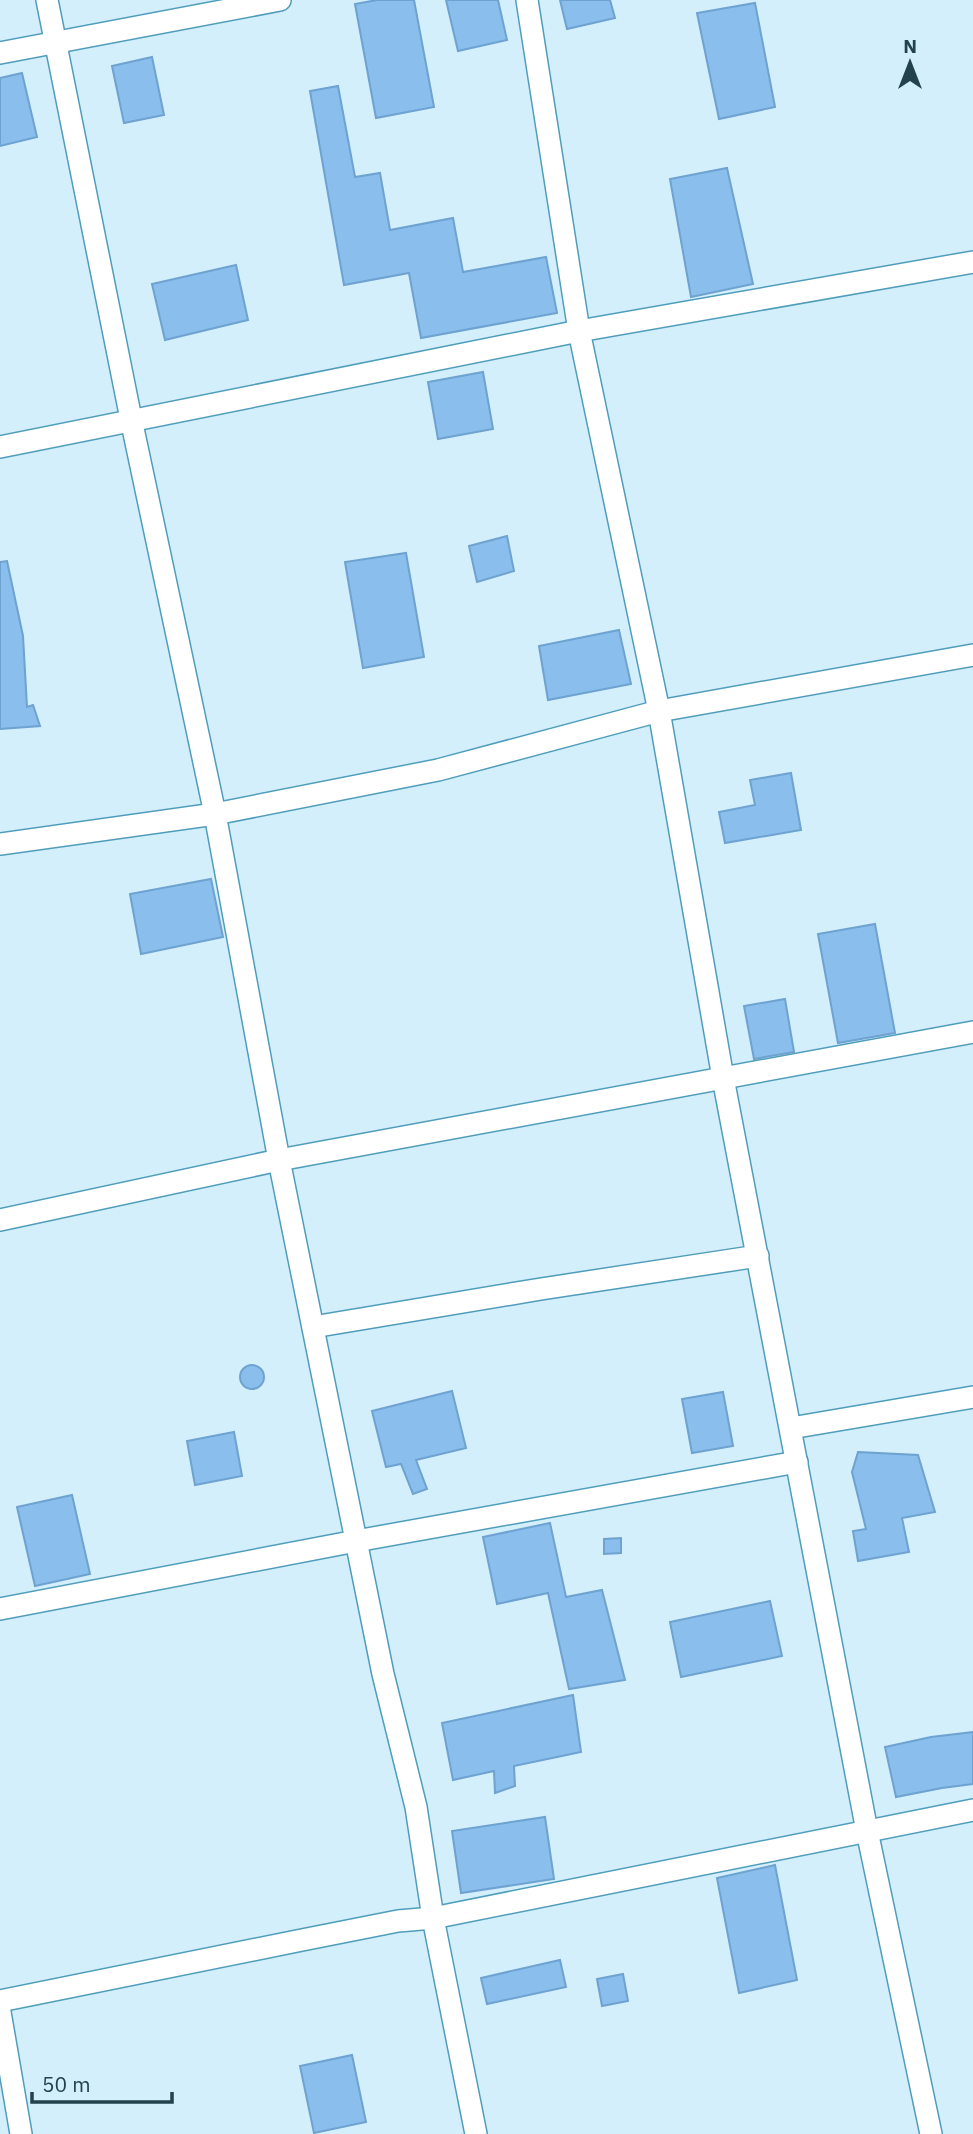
<svg xmlns="http://www.w3.org/2000/svg" width="973" height="2134" viewBox="0 0 973 2134" font-family="'IBM Plex Sans',sans-serif">
<rect width="100%" height="100%" fill="#d2effb"/>
<g fill="#89beed" stroke="#6ea2d0" stroke-width="2">
<polygon points="377,0 414,0 434,107 376,118 355,4"/>
<polygon points="446,0 498,0 507,40 458,51"/>
<polygon points="560,0 610,0 615,18 567,29"/>
<polygon points="755,3 775,107 719,119 697,13"/>
<polygon points="152,57 164,115 124,123 112,66"/>
<polygon points="22,73 37,137 0,146 0,78"/>
<polygon points="338,86 355,177 380,173 390,230 453,218 463,272 546,257 557,313 421,338 409,273 344,285 310,91"/>
<polygon points="727,168 753,284 691,297 670,179"/>
<polygon points="236,265 248,320 165,340 152,284"/>
<polygon points="483,372 493,429 438,439 428,382"/>
<polygon points="507,536 514,571 477,582 469,546"/>
<polygon points="406,553 424,657 363,668 345,562"/>
<polygon points="7,561 23,636 27,707 33,705 40,726 0,729 0,562"/>
<polygon points="619,630 631,684 548,700 539,646"/>
<polygon points="791,773 801,830 725,843 719,812 755,805 750,780"/>
<polygon points="211,879 223,937 141,954 130,894"/>
<polygon points="875,924 895,1033 838,1043 818,934"/>
<polygon points="785,999 794,1052 754,1059 744,1006"/>
<circle cx="252" cy="1377" r="12"/>
<polygon points="452,1391 466,1448 416,1460 427,1489 413,1494 401,1464 386,1467 372,1411"/>
<polygon points="723,1392 733,1446 692,1453 682,1399"/>
<polygon points="234,1432 242,1476 195,1485 187,1441"/>
<polygon points="858,1452 918,1455 935,1512 902,1518 909,1552 858,1561 853,1531 866,1529 852,1472"/>
<polygon points="72,1495 90,1574 35,1586 17,1507"/>
<polygon points="550,1523 566,1597 602,1590 625,1680 569,1689 548,1593 497,1604 483,1537"/>
<polygon points="621,1538 621,1553 604,1554 604,1539"/>
<polygon points="770,1601 782,1656 681,1677 670,1622"/>
<polygon points="573,1695 581,1752 514,1766 515,1786 495,1793 494,1771 453,1780 442,1723"/>
<polygon points="973,1732 973,1784 942,1788 896,1797 885,1747 931,1737"/>
<polygon points="545,1817 554,1879 461,1893 452,1831"/>
<polygon points="775,1865 797,1980 739,1993 717,1878"/>
<polygon points="560,1960 566,1987 487,2004 481,1978"/>
<polygon points="623,1974 628,2001 602,2006 597,1979"/>
<polygon points="352,2055 366,2122 314,2133 300,2066"/>
</g>
<g fill="none" stroke-linecap="round" stroke-linejoin="round">
<g stroke="#509dbb" stroke-width="24">
<g id="minor">
<polyline points="47,0 131,419 215,814 279,1160 383,1674 416,1807 433,1918 476,2134"/>
<polyline points="527,0 579,331 659,711 723,1078 867,1831 931,2134"/>
<polyline points="0,53 280,0"/>
<polyline points="0,447 579,331 973,262"/>
<polyline points="0,844 215,814 438,770 659,711 973,655"/>
<polyline points="0,1220 279,1160 973,1032"/>
<polyline points="313,1327 541,1289 758,1256"/>
<polyline points="791,1428 973,1397"/>
<polyline points="0,1609 356,1541 797,1462"/>
<polyline points="0,2001 297,1941 398,1921 433,1918 973,1810"/>
<polyline points="0,2012 21,2134"/>
</g>
</g>
<use href="#minor" stroke="#fff" stroke-width="21"/>
</g>
<g transform="translate(910 63)" stroke="#d2effb" stroke-width="5" paint-order="stroke">
<path d="M0-5L12 26L0 18L-12 26Z" fill="#22424e"/>
<text y="-10" font-size="19" font-weight="bold" text-anchor="middle" fill="#22424e">N</text>
</g>
<path d="M32 2092v10h140v-10" fill="none" stroke="#22424e" stroke-width="3.5"/>
<text x="42" y="2092" font-size="21" fill="#22424e" stroke="#d2effb" stroke-width="5" paint-order="stroke">50 m</text>
</svg>
